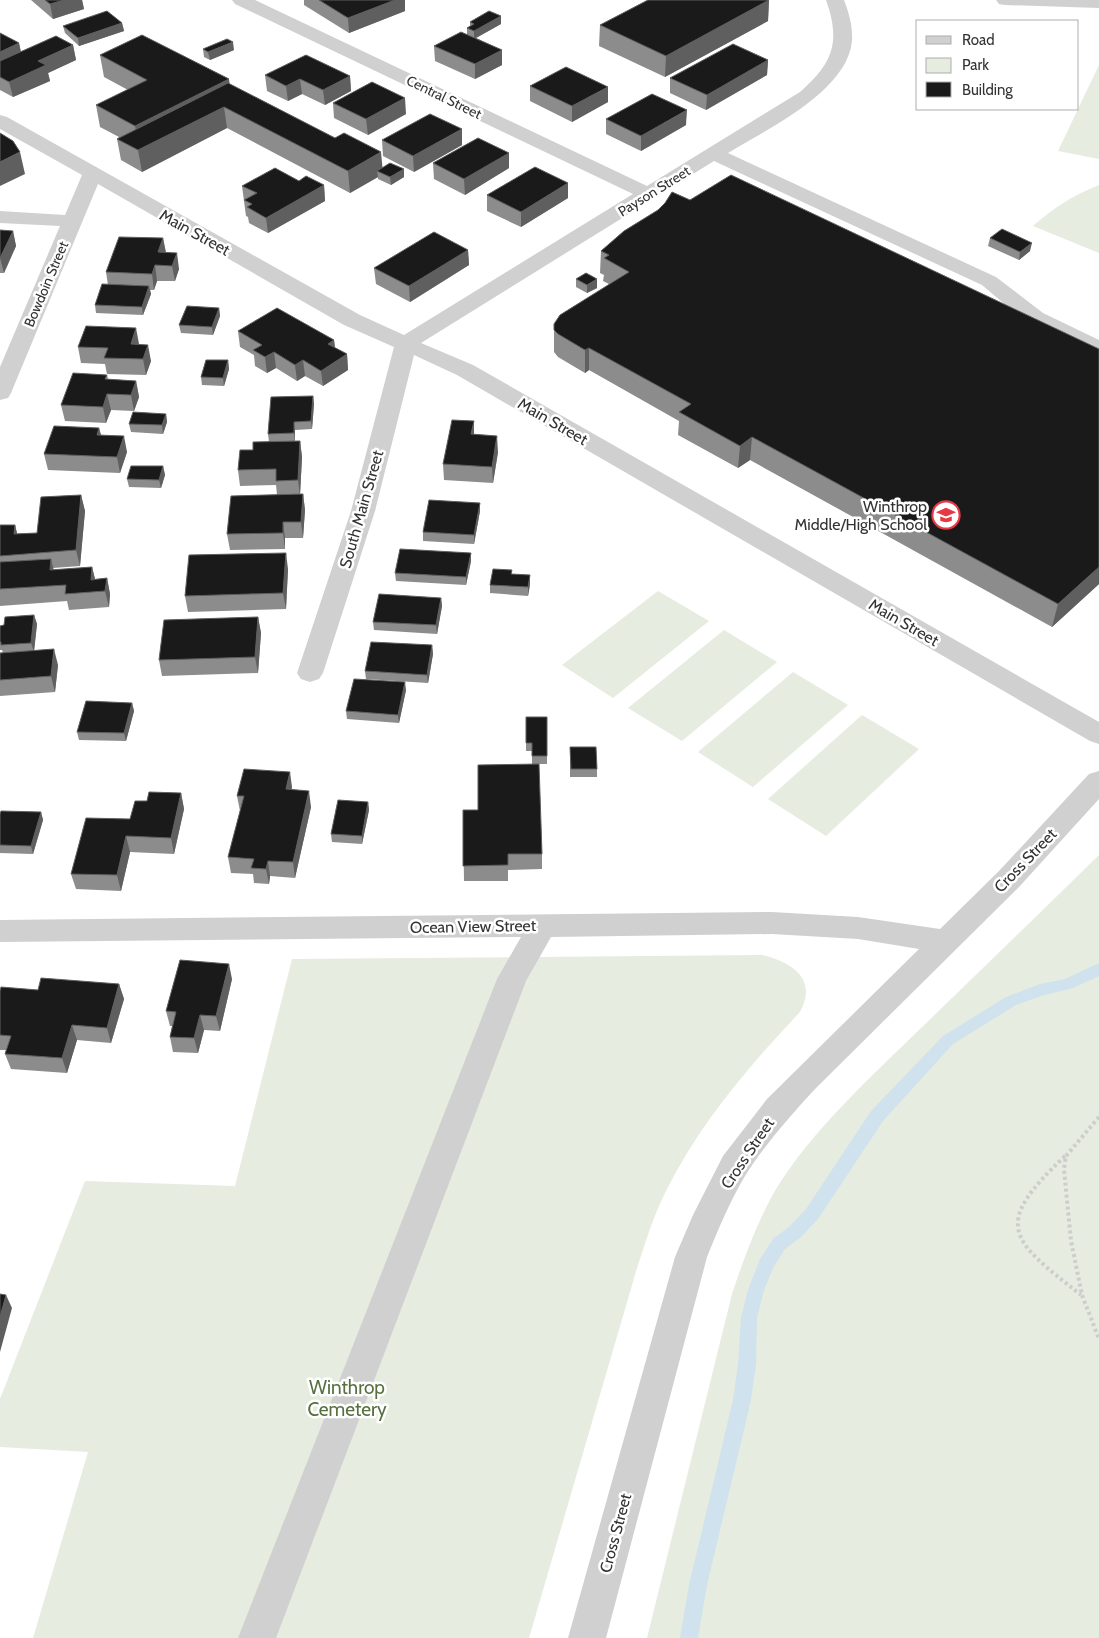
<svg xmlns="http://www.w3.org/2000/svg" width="1099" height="1638" viewBox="0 0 1099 1638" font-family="Cabin,sans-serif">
<rect width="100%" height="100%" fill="#fff"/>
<g fill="#e6ecdf">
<polygon points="1099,65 1099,159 1058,151"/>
<path d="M1099,185V253L1033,226C1053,208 1074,195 1099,185Z"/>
<polygon points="658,591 709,621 613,698 562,665"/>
<polygon points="724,630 777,662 682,741 628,708"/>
<polygon points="793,672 848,705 753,787 698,752"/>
<polygon points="862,715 919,749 826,836 768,799"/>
<path d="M1099,855V1638H647L732,1294C744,1258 757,1222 776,1189C814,1128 869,1079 920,1029C980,971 1040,913 1099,855Z"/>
<path d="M762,955C792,962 818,979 800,1012C749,1066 701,1122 667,1189C654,1214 646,1241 637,1268L529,1638H33L88,1452L0,1447V1399L85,1181L235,1186L292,959Z"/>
</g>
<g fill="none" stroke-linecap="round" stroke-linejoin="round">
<polygon fill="#cfe2ee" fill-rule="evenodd" points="1099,963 1099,976 1073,988 1041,996 1016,1005 953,1044 883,1121 818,1219 801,1237 785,1249 773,1268 764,1290 757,1318 756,1364 751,1400 707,1585 698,1638 680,1638 689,1585 733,1400 738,1364 741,1318 748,1290 760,1259 773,1239 789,1227 806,1209 871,1111 943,1036 1006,997 1040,984 1065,979"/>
<g stroke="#cdcdcd" stroke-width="4" stroke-dasharray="3 3" stroke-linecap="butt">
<polyline points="1099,1117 1066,1156 1064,1169 1071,1241 1082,1295 1099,1339"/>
<path d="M1065,1156C991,1226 1010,1239 1081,1295"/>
</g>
<g fill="#d0d0d0" fill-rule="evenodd">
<path d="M232,0H255L647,186L800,92C833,63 841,42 826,0H844C849,13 853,27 852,41C847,92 767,129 728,153L996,277L1043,313L1099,340V355L1027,323L982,285L714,161L421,343L473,365L1099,722V744L1090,741L457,375L414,355L375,511L323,673L319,679L310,682L301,679L297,673L351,511L394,347L344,325L98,184L11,393L8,398L0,400V367L60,226L0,223V211L65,215L82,175L0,129V115L7,117L360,315L404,335L633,194L235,4Z"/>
<polygon points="996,0 1099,0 1099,8 1005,5 999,4"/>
<path d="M1099,771V799L1019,887L816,1088C791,1115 765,1144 745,1176C730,1201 718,1230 707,1257L606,1638H568L675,1257L693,1215L723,1156L767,1099L919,949L858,939L772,934L551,937L526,981L276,1638H238L497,979L521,937L0,942V920L772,912L858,917L940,929L999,871L1089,774Z"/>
</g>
</g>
<g fill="#8c8c8c">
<polygon points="31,0 82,0 84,9 53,19"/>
<polygon points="304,0 405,0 405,11 349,33 304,5"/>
<polygon points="769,0 768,21 665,77 599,46 600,25"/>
<polygon points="501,16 501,24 476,38 502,50 502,65 475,79 435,61 434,46 467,34 467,28 470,26 470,22"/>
<polygon points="122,23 124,31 79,46 65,33 63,26"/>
<polygon points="0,33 19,43 21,52 73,45 76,60 48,73 50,81 13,97 0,90"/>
<polygon points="203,49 234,50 210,60 204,57"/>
<polygon points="100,55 229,79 229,84 383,168 404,177 391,185 378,179 378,177 350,193 227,128 142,172 121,160 117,139 119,137 100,127 96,105 128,90 104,77"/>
<polygon points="768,60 767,75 706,110 670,93 670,78"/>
<polygon points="265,75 350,76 351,91 325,105 302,94 288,101 267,91"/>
<polygon points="530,86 608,102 572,122 530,101"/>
<polygon points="333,103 406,114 368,135 334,118"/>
<polygon points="606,119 686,125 641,151 606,134"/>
<polygon points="382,140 462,145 414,172 383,156"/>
<polygon points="509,153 509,168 465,195 434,179 433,163"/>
<polygon points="299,181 324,185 325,201 268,233 249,223 248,217 246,216 242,186"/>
<polygon points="568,183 568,198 521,227 487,211 487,195"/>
<polygon points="690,200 1099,349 1099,584 1052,627 750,460 738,468 678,435 679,421 589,370 585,373 558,357 554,352 554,324 609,284 603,281 604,275 600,273 601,251"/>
<polygon points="0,230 13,231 16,246 4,273 0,273"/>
<polygon points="163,238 166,252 179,269 175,281 157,281 154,290 150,290 151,294 143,315 96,313 95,305 108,285 106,272"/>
<polygon points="990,238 1030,251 1019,260 988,246"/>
<polygon points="468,250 469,265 410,302 376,284 374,268"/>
<polygon points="576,279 597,288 587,293 576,287"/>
<polygon points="219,308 220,316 213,335 181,333 179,325"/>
<polygon points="238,331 334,340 335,348 347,354 348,370 323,386 305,376 297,381 276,368 267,373 255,366 254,355 240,347"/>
<polygon points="139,344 151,361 146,375 107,374 105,364 81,363 78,347"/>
<polygon points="228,360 229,369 224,386 202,385 201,377"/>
<polygon points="107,375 108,379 136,381 139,397 134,411 111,410 106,423 65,421 61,405"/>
<polygon points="313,396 314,404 312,429 295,430 295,441 300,441 302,457 300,494 303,494 305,510 303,538 285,538 285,549 230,550 227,534 277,495 276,485 240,486 238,470 253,450 269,442 268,434"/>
<polygon points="166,414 167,422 163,434 131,432 129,424"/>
<polygon points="99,428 101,435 127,452 120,473 48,470 44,454"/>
<polygon points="474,434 498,452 493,483 444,480 443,464"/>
<polygon points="163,466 165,475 161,488 129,487 127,479"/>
<polygon points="81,495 85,511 80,566 53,568 53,570 92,567 95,579 107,578 110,594 109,607 69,610 67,601 0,606 0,525 15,525 17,534 37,533"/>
<polygon points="480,503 480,511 474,544 423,541 423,532"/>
<polygon points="471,561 466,585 396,581 395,573"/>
<polygon points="288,569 286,609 188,612 185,596"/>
<polygon points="512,570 512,574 530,575 530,584 528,596 490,593 490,585"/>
<polygon points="441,598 442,606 437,634 374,630 373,622"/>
<polygon points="34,615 37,624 34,650 58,665 55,692 0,696 0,653 3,653 2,650 0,650 0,626 4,625"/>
<polygon points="258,617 261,633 258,673 162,676 159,660"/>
<polygon points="432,645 433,654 428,683 366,679 365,671"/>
<polygon points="406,690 399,723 347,719 346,711"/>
<polygon points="132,703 134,711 126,741 79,740 77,732"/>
<polygon points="526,717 547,717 547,764 532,764 532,751 526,751"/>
<polygon points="570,747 597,769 597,777 570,777"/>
<polygon points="292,787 292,790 311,807 295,878 270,876 269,884 254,883 253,874 231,873 228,857 240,811 237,796"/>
<polygon points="181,793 184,809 174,854 130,852 121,891 76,889 71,874 130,819 147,801"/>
<polygon points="368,802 369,810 362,844 332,842 331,834"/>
<polygon points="463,810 542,854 542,869 508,870 508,881 464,881"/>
<polygon points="41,812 43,820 33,854 0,853 0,814"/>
<polygon points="232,979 220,1031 204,1030 198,1053 173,1052 170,1037 172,1026 170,1026 166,1011"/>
<polygon points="119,984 124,999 111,1043 77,1040 67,1073 11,1069 5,1054 6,1050 0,1050 0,991 38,990"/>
</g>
<g fill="#5f5f5f">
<polygon points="64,0 82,0 84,9 53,19 50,4"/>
<polygon points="395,0 405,0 405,11 349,33 348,18"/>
<polygon points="769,0 768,21 665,77 666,56"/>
<polygon points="501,16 501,24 474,39 474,31"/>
<polygon points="122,23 124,31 79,46 78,38"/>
<polygon points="233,42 234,50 210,60 208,52"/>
<polygon points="19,43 22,58 0,68 0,52"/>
<polygon points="73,45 76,60 48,73 50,81 13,97 9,82 38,61"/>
<polygon points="502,50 502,65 475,79 475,64"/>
<polygon points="768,60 767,75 706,110 707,95"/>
<polygon points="350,76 351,91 325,105 323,90"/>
<polygon points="229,79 232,101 139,148 135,126"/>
<polygon points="300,79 302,94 288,101 286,86"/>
<polygon points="608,87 608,102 572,122 572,106"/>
<polygon points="405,98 406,114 368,135 366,119"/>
<polygon points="224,107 227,128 142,172 138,150"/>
<polygon points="687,110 686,125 641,151 641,136"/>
<polygon points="462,129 462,145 414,172 413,156"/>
<polygon points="20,152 25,174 0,186 0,162"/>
<polygon points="381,152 383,173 377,171 378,177 350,193 348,171"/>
<polygon points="509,153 509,168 465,195 464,179"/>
<polygon points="404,169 404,177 391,185 390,177"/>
<polygon points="568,183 568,198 521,227 521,212"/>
<polygon points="324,185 325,201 268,233 266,218"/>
<polygon points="13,231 16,246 4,273 0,258"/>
<polygon points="163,238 166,254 158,252"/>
<polygon points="1032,243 1030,251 1019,260 1020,252"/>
<polygon points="468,250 469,265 410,302 409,286"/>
<polygon points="177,253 179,269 175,281 172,266"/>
<polygon points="155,265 157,281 154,290 152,274"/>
<polygon points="597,279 597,288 587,293 587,285"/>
<polygon points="149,286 151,294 143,315 142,307"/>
<polygon points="219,308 220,316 213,335 212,327"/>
<polygon points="136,328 139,344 134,359 131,344"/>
<polygon points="334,340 336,356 328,344"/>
<polygon points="148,345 151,361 146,375 143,359"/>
<polygon points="589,348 589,370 585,373 585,350"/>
<polygon points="274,352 276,368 267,373 265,357"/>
<polygon points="347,354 348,370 323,386 321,371"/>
<polygon points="228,360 229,369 224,386 223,378"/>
<polygon points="303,360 305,376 297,381 295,365"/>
<polygon points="136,381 139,397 134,411 131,395"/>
<polygon points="107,394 111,410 106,423 103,407"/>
<polygon points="313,396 314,404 312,429 311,421"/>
<polygon points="166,414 167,422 163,434 162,425"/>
<polygon points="474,421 474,437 471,434"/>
<polygon points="294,422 295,430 295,441 294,433"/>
<polygon points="99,428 103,443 97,435"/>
<polygon points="124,436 127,452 120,473 117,457"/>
<polygon points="497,436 498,452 493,483 492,467"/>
<polygon points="752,437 750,460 738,468 740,446"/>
<polygon points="300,441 302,457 300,496 298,480"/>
<polygon points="163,466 165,475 161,488 159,480"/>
<polygon points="303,494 305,510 303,538 301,522"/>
<polygon points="81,495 85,511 80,566 76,550"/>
<polygon points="480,503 480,511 474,544 474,535"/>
<polygon points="283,522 285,538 285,549 283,533"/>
<polygon points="15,525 19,541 14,534"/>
<polygon points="286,553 288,569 286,609 283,593"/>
<polygon points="471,553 471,561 466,585 466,577"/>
<polygon points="51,559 55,575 50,570"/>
<polygon points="92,567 96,583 91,580"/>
<polygon points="1099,567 1099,584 1052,627 1058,604"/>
<polygon points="530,575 530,584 528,596 528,587"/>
<polygon points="107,578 110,594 109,607 105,591"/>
<polygon points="441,598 442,606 437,634 436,625"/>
<polygon points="34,615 37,624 34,652 31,643"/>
<polygon points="258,617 261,633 258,673 255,657"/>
<polygon points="432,645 433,654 428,683 427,675"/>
<polygon points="54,649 58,665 55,692 51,676"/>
<polygon points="405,682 406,690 399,723 398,715"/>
<polygon points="132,703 134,711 126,741 124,733"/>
<polygon points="290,772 292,787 288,805 286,789"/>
<polygon points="309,791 311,807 295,878 293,862"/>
<polygon points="181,793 184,809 174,854 171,838"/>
<polygon points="368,802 369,810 362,844 362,836"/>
<polygon points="41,812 43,820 33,854 31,846"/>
<polygon points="126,836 130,852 121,891 117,875"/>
<polygon points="268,861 270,876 269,884 266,869"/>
<polygon points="229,964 232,979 220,1031 216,1016"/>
<polygon points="119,984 124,999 111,1043 107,1028"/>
<polygon points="200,1015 204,1030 198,1053 194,1038"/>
<polygon points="72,1025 77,1040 67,1073 62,1058"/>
<polygon points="6,1295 12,1308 0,1352 0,1317"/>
</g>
<g fill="#1a1a1a" stroke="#5f5f5f">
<polygon points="45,0 64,0 50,4"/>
<polygon points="319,0 395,0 348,18"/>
<polygon points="648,0 769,0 666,56 600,25"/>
<polygon points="107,11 122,23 78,38 63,26"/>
<polygon points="489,11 501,16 474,31 467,28 474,24 470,22"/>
<polygon points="461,32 502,50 475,64 434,46"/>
<polygon points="0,33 19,43 0,52"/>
<polygon points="142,35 229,79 135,126 96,105 147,80 100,55"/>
<polygon points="56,36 73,45 38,61 46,65 9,82 0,77 0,61"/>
<polygon points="227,39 233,42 208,52 203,49"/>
<polygon points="733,44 768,60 707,95 670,78"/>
<polygon points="306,55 350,76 323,90 300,79 286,86 265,75"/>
<polygon points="566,67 608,87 572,106 530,86"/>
<polygon points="372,82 405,98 366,119 333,103"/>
<polygon points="228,83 335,138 344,133 381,152 348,171 224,107 138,150 117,139"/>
<polygon points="652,94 687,110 641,136 606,119"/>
<polygon points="430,114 462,129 413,156 382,140"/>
<polygon points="0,133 13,141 20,152 0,162"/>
<polygon points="478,138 509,153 464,179 433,163"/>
<polygon points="390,163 404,169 390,177 377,171"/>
<polygon points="535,167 568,183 521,212 487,195"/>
<polygon points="275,168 299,181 306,176 324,185 266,218 247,207 252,204 244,200 257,193 242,186"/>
<polygon points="731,175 1099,349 1099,567 1058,604 752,437 740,446 679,412 691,404 589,348 585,350 558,334 554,330 554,324 560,315 629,272 604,258 609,255 601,251 624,231 658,210 665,203 672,192 690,200"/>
<polygon points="1002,229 1032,243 1020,252 990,238"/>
<polygon points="0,230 13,231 0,258"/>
<polygon points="434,232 468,250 409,286 374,268"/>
<polygon points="119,237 163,238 158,252 177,253 172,266 155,265 152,274 106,272"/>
<polygon points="586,273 597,279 587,285 576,279"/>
<polygon points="102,284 149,286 142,307 95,305"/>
<polygon points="187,306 219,308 212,327 179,325"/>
<polygon points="277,308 334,340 328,344 347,354 321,371 303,360 295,365 274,352 265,357 253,350 262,345 238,331"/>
<polygon points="86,326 136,328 131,344 148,345 143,359 104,358 108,348 78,347"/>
<polygon points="206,360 228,360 223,378 201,377"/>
<polygon points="73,373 107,375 105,379 136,381 131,395 107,394 103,407 61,405"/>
<polygon points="313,396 311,421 294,422 294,433 268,434 271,397"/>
<polygon points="133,412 166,414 162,425 129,424"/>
<polygon points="452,420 474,421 471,434 497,436 492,467 443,464"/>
<polygon points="54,426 99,428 97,435 124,436 117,457 44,454"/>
<polygon points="300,441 298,480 276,481 276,469 238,470 240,450 253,450 253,442"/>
<polygon points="131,466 163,466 159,480 127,479"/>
<polygon points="303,494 301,522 283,522 283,533 227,534 231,496"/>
<polygon points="81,495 76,550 0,556 0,525 15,525 14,534 37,533 41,497"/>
<polygon points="429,500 480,503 474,535 423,532"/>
<polygon points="400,549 471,553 466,577 395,573"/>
<polygon points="286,553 283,593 185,596 189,555"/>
<polygon points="51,559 50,570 92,567 91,580 107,578 105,591 65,594 66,585 0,589 0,562"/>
<polygon points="493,569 512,570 511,574 530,575 528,587 490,585"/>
<polygon points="379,594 441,598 436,625 373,622"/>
<polygon points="34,615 31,643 1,645 1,642 0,642 0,626 4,625 5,617"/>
<polygon points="258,617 255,657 159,660 164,620"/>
<polygon points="371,642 432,645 427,675 365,671"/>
<polygon points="54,649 51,676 0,680 0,653"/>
<polygon points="354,679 405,682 398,715 346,711"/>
<polygon points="86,701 132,703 124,733 77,732"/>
<polygon points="526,717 547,717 547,756 532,756 532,743 526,743"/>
<polygon points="570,747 596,747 597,769 571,769"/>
<polygon points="539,764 542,854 508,854 508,865 463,866 463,810 478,810 478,765"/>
<polygon points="244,769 290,772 286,789 309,791 293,862 268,861 266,869 251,868 254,859 228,857 244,796 237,796"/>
<polygon points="149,792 181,793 171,838 126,836 117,875 71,874 86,818 130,819 135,801 147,801"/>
<polygon points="338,800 368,802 362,836 331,834"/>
<polygon points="1,811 41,812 31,846 0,845 0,814"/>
<polygon points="180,960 229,964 216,1016 200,1015 194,1038 170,1037 176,1012 166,1011"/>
<polygon points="41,978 119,984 107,1028 72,1025 62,1058 5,1054 11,1036 0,1035 0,991 1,987 38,990"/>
<polygon points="0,1294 6,1295 0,1317"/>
</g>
<defs>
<g id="school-ring" transform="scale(1.4375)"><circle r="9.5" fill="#fff" stroke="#e63946" stroke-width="1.5"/><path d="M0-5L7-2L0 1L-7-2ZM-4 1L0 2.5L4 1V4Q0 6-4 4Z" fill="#e63946"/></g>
</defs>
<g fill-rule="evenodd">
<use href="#school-ring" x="946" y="515"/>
</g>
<g text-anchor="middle" stroke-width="5" stroke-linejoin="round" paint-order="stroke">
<g font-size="14" fill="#333" stroke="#fff">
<text transform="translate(444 97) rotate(26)" y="5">Central Street</text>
<text transform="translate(654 191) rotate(-32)" y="5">Payson Street</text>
<text transform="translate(46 284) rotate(-67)" y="5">Bowdoin Street</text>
</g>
<g font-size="16" fill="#333" stroke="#fff">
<text transform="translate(195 232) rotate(29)" y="6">Main Street</text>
<text transform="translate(553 421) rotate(30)" y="6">Main Street</text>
<text transform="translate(361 509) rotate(-74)" y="6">South Main Street</text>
<text transform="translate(904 622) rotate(30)" y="6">Main Street</text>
<text transform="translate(1025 860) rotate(-46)" y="6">Cross Street</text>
<text transform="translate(473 926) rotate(-1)" y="6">Ocean View Street</text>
<text transform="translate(747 1153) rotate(-56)" y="6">Cross Street</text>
<text transform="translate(615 1533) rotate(-75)" y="6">Cross Street</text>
</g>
<g font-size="16" fill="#333" stroke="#fff" text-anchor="end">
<text x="927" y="512">Winthrop<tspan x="927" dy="18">Middle/High School</tspan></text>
</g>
<g font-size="19" fill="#56703f" stroke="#fff">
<text x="347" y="1394">Winthrop<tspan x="347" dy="22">Cemetery</tspan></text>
</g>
</g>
<rect x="916" y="20" width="162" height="90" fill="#ffffff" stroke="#adadad"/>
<rect x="926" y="36" width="25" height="8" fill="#d0d0d0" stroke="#adadad"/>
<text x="962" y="45" font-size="15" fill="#333333">Road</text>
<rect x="926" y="58" width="25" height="15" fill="#e6ecdf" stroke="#adadad"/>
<text x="962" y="70" font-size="15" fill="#333333">Park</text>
<rect x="926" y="82" width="25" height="15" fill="#1a1a1a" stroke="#adadad"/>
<text x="962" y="95" font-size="15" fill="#333333">Building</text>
</svg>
